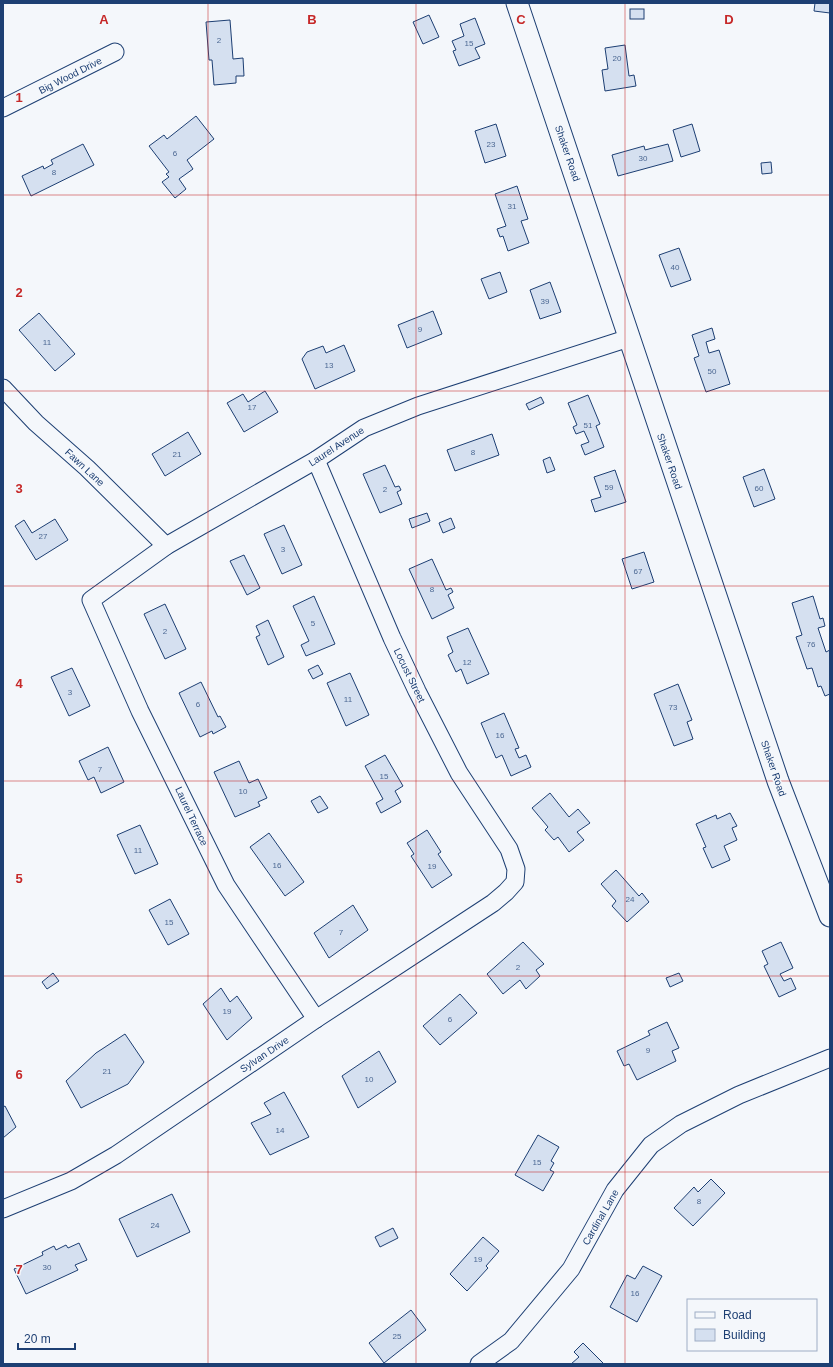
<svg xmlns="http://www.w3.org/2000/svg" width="833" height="1367" viewBox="0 0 833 1367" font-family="Arial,sans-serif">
<rect width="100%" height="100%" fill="#f4f7fb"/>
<g fill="#d5e0f0" stroke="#1d3f73">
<polygon points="815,3 830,3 830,13 814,11"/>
<rect x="630" y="9" width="14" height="10"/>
<polygon points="429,15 439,37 423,44 413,22"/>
<polygon points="475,18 485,44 475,48 480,58 459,66 453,51 456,50 452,41 464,36 460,24"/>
<polygon points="230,20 233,59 243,58 244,76 236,76 236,83 214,85 212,60 209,60 206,22"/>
<polygon points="625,45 629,76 634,75 636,86 605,91 602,70 608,69 605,48"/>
<polygon points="196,116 214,139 187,160 193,169 179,179 186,189 175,198 162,182 169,177 166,174 169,172 149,146 164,135 167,139"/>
<polygon points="496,124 506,156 485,163 475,131"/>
<polygon points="692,124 700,151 681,157 673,130"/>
<polygon points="83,144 94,165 31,196 22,176 43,166 44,169 53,164 51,160"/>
<polygon points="668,144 673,161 618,176 612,155 644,146 645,150"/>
<polygon points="771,162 772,173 762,174 761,163"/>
<polygon points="517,186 528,219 521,221 529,243 508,251 503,236 500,237 497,229 506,226 495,194"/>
<polygon points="679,248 691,280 671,287 659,255"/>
<polygon points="500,272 507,292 489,299 481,279"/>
<polygon points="550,282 561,312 540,319 530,290"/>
<polygon points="433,311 442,334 407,348 398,325"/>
<polygon points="39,313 75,354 55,371 19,330"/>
<polygon points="712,328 715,339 706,342 709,353 719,350 730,384 706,392 694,358 699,356 692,335"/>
<polygon points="344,345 355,371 315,389 302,359 307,352 323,346 326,353"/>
<polygon points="265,391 278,412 244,432 227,403 243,394 248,402"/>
<polygon points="588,395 600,424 596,426 604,447 585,455 581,445 589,442 584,431 576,434 573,427 577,425 568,403"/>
<polygon points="541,397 544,403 529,410 526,404"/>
<polygon points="188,432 201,454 165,476 152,454"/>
<polygon points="492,434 499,455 455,471 447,450"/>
<polygon points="550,457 555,470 547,473 543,460"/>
<polygon points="385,465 395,487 399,486 401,490 397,492 402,504 380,513 363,474"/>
<polygon points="764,469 775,499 754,507 743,477"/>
<polygon points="615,470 626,502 595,512 591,500 601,497 594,477"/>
<polygon points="427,513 430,521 412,528 409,519"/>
<polygon points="451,518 455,528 443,533 439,523"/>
<polygon points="55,519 68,540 36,560 15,526 24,520 32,533"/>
<polygon points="284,525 302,565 282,574 264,534"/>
<polygon points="644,552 654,582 632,589 622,559"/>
<polygon points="244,555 260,588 247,595 230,561"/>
<polygon points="432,559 446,590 451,588 453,592 448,595 454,608 432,619 409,569"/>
<polygon points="314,596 335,644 306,656 301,645 309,641 293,606"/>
<polygon points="813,596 820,619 823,618 825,626 818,628 826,652 830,650 830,694 825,696 821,686 818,687 812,668 807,669 796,637 802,635 792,603"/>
<polygon points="165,604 186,649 165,659 144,614"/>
<polygon points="268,620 284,657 268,665 256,637 260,635 256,626"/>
<polygon points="468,628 489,674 467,684 461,669 456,672 448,655 453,652 447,637"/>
<polygon points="318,665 323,674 313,679 308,670"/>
<polygon points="72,668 90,706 69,716 51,677"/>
<polygon points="350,673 369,715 346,726 327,683"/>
<polygon points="201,682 218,717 220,716 226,727 213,734 212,731 200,737 179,693"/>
<polygon points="678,684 692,720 687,722 693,739 674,746 654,694"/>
<polygon points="504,713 519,748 515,749 519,758 526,755 531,767 511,776 502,755 496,758 481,723"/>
<polygon points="108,747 124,782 101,793 94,777 88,780 79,761"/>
<polygon points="385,755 403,786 395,791 401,802 381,813 376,803 383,799 365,766"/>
<polygon points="239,761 249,783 258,779 267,798 258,802 260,806 235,817 214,772"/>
<polygon points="550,793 569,817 578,809 590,823 577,832 584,840 569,852 558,837 554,840 545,830 548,827 532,808"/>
<polygon points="320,796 328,808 318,813 311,801"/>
<polygon points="730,813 737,826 732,828 737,840 724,846 730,860 712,868 703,848 706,847 696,824 716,815 717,819"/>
<polygon points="140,825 158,864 135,874 117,835"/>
<polygon points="427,830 441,852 438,854 452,875 432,888 411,856 414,854 407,843"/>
<polygon points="269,833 304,882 285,896 250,847"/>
<polygon points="616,870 639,896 642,893 649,902 627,922 612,906 616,901 601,884"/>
<polygon points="170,899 189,934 168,945 149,910"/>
<polygon points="353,905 368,930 329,958 314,933"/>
<polygon points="523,942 544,964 536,970 540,976 526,989 520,980 503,994 487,974"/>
<polygon points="781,942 793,968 780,974 784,981 791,978 796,989 779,997 764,966 768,964 762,951"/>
<polygon points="53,973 59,981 47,989 42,982"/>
<polygon points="679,973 683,981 670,987 666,978"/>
<polygon points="221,988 230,1002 237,996 252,1018 227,1040 203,1004"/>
<polygon points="460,994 477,1013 440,1045 423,1026"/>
<polygon points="667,1022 679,1048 672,1051 676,1061 637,1080 629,1064 624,1066 617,1051 650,1035 648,1031"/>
<polygon points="125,1034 144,1062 128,1084 81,1108 66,1081 96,1053"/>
<polygon points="379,1051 396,1082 358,1108 342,1076"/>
<polygon points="284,1092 309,1137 270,1155 251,1123 271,1114 264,1103"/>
<polygon points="5,1106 16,1127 3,1138 3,1107"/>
<polygon points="538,1135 559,1147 551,1161 554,1163 550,1170 554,1172 543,1191 515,1175"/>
<polygon points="711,1179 725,1193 693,1226 674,1208 694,1187 698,1192"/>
<polygon points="172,1194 190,1232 137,1257 119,1219"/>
<polygon points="393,1228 398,1238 380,1247 375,1237"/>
<polygon points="483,1237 499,1251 486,1266 488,1268 467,1291 450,1274"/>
<polygon points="79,1243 87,1260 75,1265 78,1270 26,1294 14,1269 43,1255 42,1252 54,1246 56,1250 66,1245 68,1248"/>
<polygon points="643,1266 662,1276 637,1322 610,1307 627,1275 635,1279"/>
<polygon points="411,1310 426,1330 384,1363 369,1343"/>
<polygon points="583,1343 604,1364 571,1364 579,1357 574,1352"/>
</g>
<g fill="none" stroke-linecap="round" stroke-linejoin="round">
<g stroke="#1d3f73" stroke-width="19">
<g id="minor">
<polyline points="3,108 115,52"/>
<polyline points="3,388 36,423 87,468 166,546"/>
<polyline points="316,1019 226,885 140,711 91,600 166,546 316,460 364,428 418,406 629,338"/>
<polyline points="3,1209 71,1181 116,1155 316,1019 493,903 506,892 515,882 516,869 509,849 459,773 417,691 392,638 316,460"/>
<polyline points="479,1364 511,1341 571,1269 615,1190 651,1145 681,1124 739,1095 830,1058"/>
</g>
</g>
<g stroke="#1d3f73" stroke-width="23">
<polyline id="tertiary" points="517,3 778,781 830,916"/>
</g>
<use href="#minor" stroke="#f4f7fb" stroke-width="17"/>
<use href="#tertiary" stroke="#f4f7fb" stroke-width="21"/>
</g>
<path fill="none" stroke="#c62828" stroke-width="1" stroke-opacity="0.55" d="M208,3V1364M416,3V1364M625,3V1364M3,195H830M3,391H830M3,586H830M3,781H830M3,976H830M3,1172H830"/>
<g text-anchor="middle" stroke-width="3" stroke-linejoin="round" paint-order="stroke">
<g font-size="8" fill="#4b6792">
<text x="219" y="43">2</text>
<text x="469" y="46">15</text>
<text x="617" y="61">20</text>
<text x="491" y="147">23</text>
<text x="175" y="156">6</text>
<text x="643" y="161">30</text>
<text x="54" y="175">8</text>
<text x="512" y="209">31</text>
<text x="675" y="270">40</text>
<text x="545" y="304">39</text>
<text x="420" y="332">9</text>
<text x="47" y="345">11</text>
<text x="329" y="368">13</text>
<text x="712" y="374">50</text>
<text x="252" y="410">17</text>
<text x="588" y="428">51</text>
<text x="473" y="455">8</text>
<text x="177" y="457">21</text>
<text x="609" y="490">59</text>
<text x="759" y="491">60</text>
<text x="385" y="492">2</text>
<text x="43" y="539">27</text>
<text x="283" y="552">3</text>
<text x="638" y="574">67</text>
<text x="432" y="592">8</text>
<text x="313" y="626">5</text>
<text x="165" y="634">2</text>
<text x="811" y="647">76</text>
<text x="467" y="665">12</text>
<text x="70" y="695">3</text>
<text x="348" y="702">11</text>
<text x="198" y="707">6</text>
<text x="673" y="710">73</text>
<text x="500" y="738">16</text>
<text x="100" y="772">7</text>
<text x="384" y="779">15</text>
<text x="243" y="794">10</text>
<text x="138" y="853">11</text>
<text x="277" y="868">16</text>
<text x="432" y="869">19</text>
<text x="630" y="902">24</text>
<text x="169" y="925">15</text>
<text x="341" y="935">7</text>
<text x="518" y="970">2</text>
<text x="227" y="1014">19</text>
<text x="450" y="1022">6</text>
<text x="648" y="1053">9</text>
<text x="107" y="1074">21</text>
<text x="369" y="1082">10</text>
<text x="280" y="1133">14</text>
<text x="537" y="1165">15</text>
<text x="699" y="1204">8</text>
<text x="155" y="1228">24</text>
<text x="478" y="1262">19</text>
<text x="47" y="1270">30</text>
<text x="635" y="1296">16</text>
<text x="397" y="1339">25</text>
</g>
<g font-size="10" fill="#1d3f73" stroke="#f4f7fb">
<text transform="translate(70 75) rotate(-27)" y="4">Big Wood Drive</text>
<text transform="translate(568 153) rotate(71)" y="4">Shaker Road</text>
<text transform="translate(336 446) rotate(-33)" y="4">Laurel Avenue</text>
<text transform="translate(670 461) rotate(71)" y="4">Shaker Road</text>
<text transform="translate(85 467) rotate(43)" y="4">Fawn Lane</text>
<text transform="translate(410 675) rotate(64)" y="4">Locust Street</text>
<text transform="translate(774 768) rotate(71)" y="4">Shaker Road</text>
<text transform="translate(192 816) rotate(65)" y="4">Laurel Terrace</text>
<text transform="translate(264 1054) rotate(-34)" y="4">Sylvan Drive</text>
<text transform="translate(600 1217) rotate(-60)" y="4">Cardinal Lane</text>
</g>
</g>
<g font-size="13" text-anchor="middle" font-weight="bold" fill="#c62828" stroke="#f4f7fb" stroke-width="3" stroke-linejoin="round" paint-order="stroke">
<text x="104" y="24">A</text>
<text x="312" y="24">B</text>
<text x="521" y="24">C</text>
<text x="729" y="24">D</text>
<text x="19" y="102">1</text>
<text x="19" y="297">2</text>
<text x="19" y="493">3</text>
<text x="19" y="688">4</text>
<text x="19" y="883">5</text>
<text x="19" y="1079">6</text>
<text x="19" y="1274">7</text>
</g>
<rect width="833" height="1367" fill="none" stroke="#1d3f73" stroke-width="8"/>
<rect x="687" y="1299" width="130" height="52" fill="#f4f7fb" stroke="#9eadc5"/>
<rect x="695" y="1312" width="20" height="6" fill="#f4f7fb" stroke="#9eadc5"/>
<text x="723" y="1319" font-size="12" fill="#1d3f73">Road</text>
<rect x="695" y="1329" width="20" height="12" fill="#d5e0f0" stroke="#9eadc5"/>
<text x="723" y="1339" font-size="12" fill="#1d3f73">Building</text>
<path d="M18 1343v6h57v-6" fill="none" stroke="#1d3f73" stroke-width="2"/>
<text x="24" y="1343" font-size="12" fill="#1d3f73" stroke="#f4f7fb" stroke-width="3" paint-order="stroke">20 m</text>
</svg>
